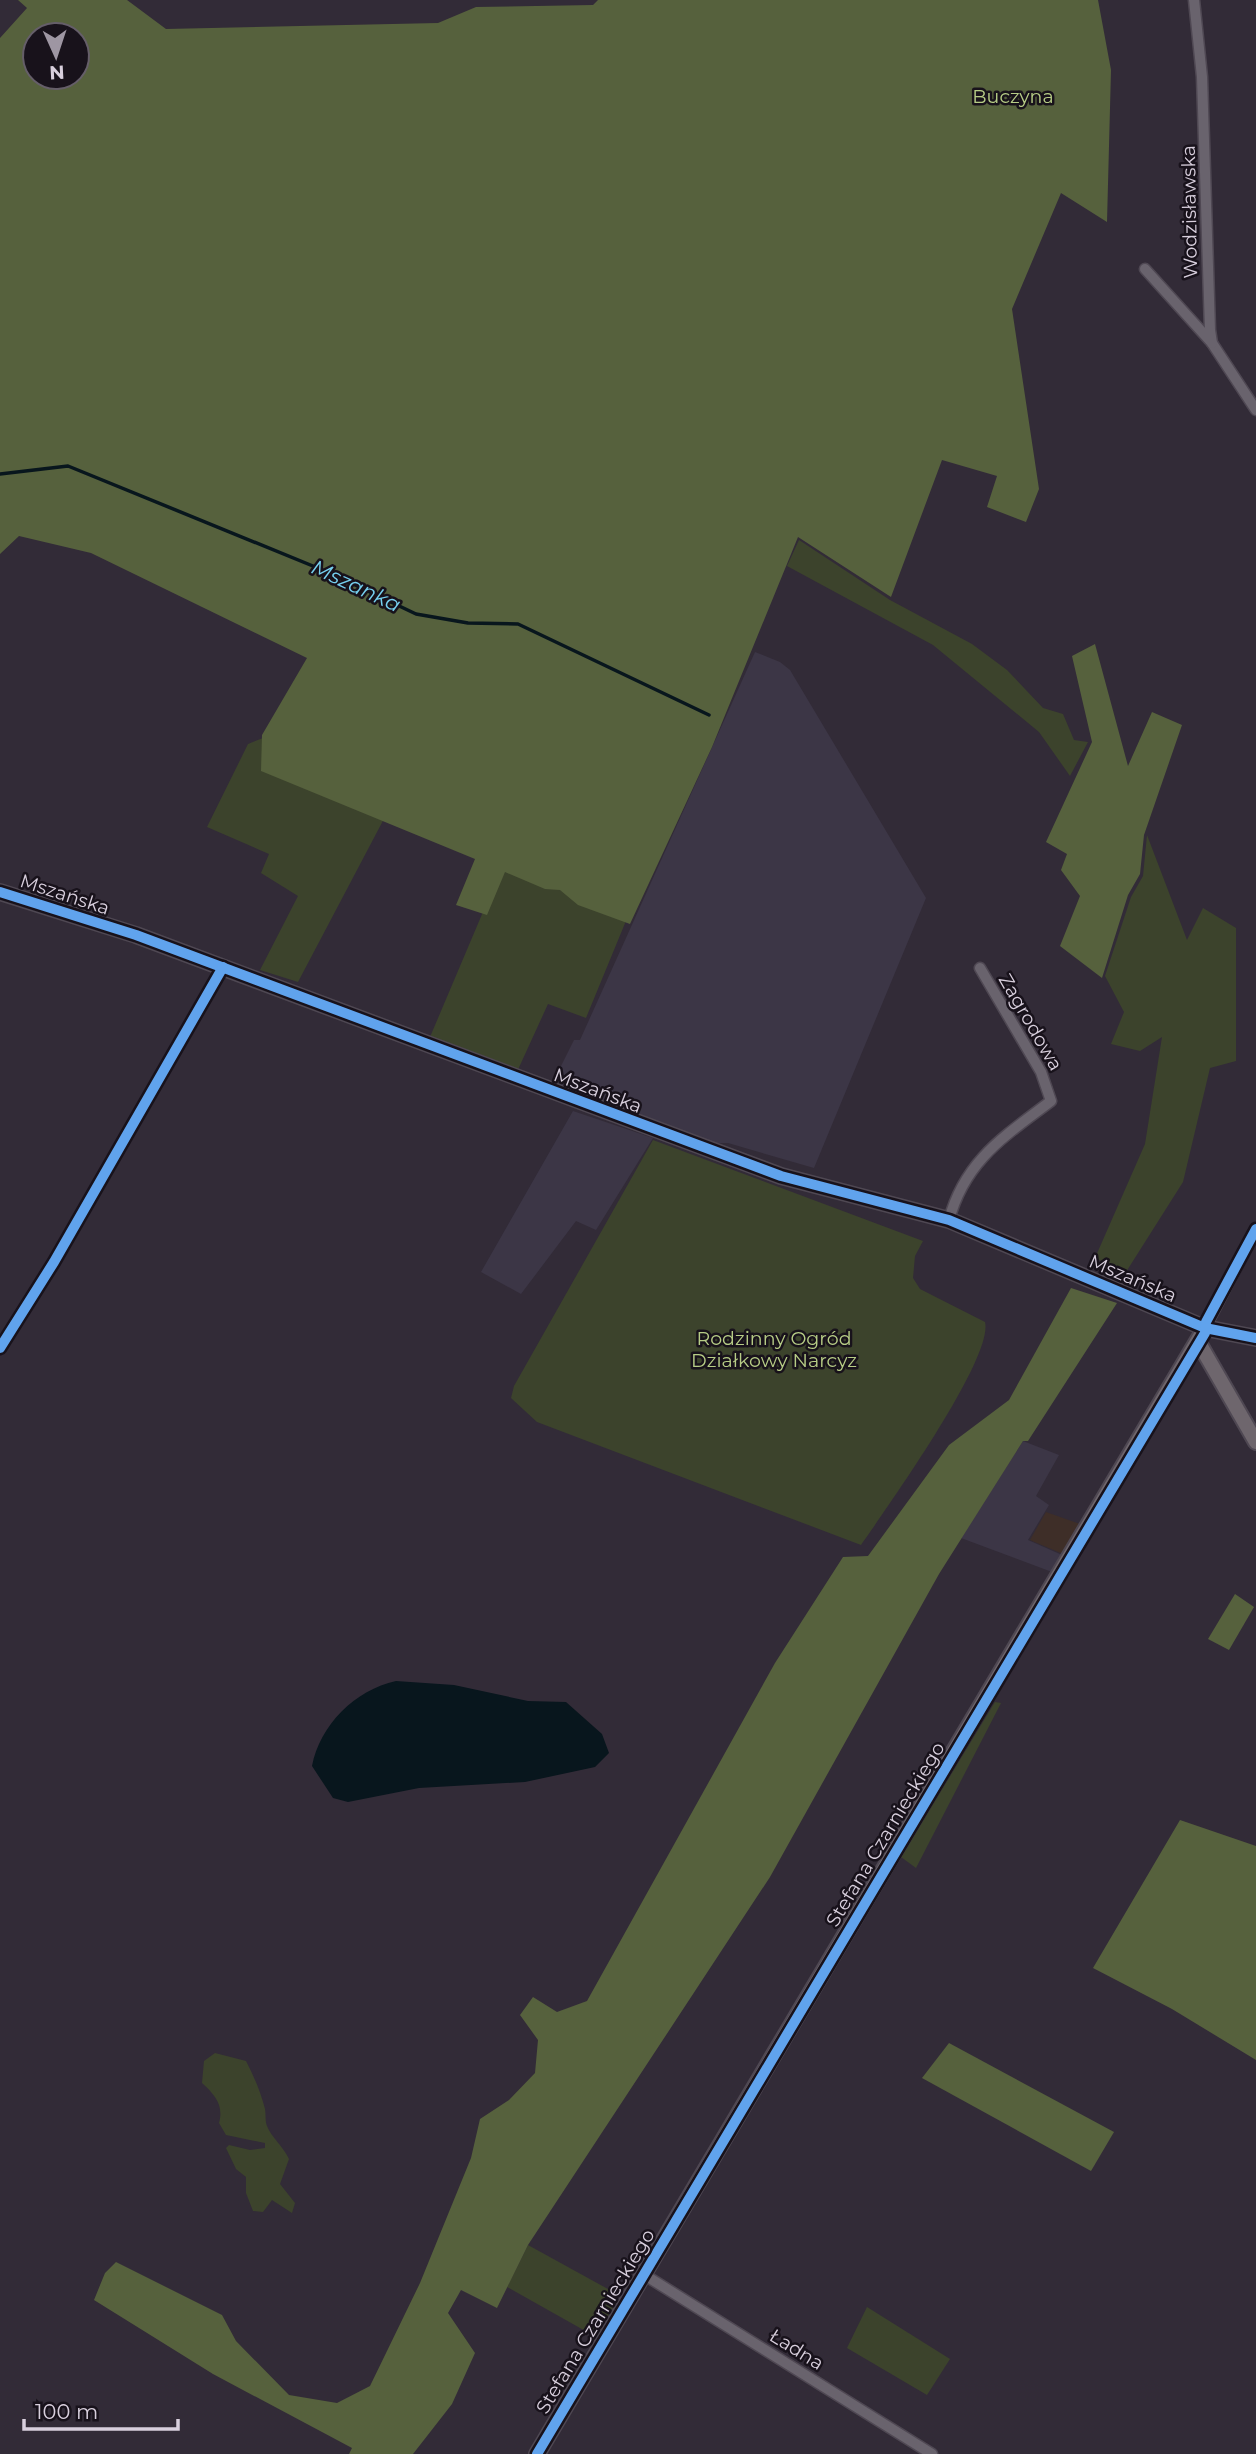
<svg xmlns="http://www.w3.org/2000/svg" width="1256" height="2454" viewBox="0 0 1256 2454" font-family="Montserrat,sans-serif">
<rect width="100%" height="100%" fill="#322b37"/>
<polygon fill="#3e2e28" points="1046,1512 1080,1524 1063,1554 1030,1540"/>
<g fill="#3c3646">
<polygon points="755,652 780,662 790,670 926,898 814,1168 728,1143 714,1143 553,1082 574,1040 580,1040"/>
<polygon points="573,1111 653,1138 596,1230 576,1221 521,1294 481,1272"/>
<polygon points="1023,1441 1059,1455 1036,1496 1049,1505 1028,1540 1062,1555 1052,1572 961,1538"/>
</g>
<g fill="#3c432c">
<polygon points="799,540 890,600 972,644 1007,670 1043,708 1063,714 1074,740 1088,742 1070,776 1039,732 933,645 787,566"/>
<polygon points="268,736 386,815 298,982 260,970 298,896 261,873 269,854 207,827 248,744"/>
<polygon points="1147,835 1187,940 1203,908 1236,928 1236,1061 1210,1068 1183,1182 1126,1272 1095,1258 1145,1144 1162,1037 1140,1051 1111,1044 1124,1012 1105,976 1131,897 1143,876"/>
<polygon points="502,867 628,916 586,1018 548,1004 516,1074 430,1037"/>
<path d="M653,1140L923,1241L915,1256L913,1278L920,1289L985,1322C994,1358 886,1509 861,1545L537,1422L511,1398L514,1386Z"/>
<polygon points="995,1702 1001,1703 916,1868 901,1857"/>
<path d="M215,2053L246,2061C254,2076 261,2093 265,2109C266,2115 265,2121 267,2126C271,2137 283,2146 289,2159L280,2184L295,2203L292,2213L272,2200L263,2212L253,2211L246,2193V2177L236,2169L226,2148L229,2145L250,2150L265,2148V2143L226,2135L219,2123C224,2105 215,2095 202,2083L204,2061Z"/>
<polygon points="528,2245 617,2294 617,2301 596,2337 507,2287"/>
<polygon points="867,2307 950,2359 927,2395 847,2348"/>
</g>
<g fill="#56613d" fill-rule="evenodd">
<path d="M18,0H127L166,29L438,23L476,7L593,5L598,0H1098L1111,70L1107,222L1061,193L1012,309L1039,489L1026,522L987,507L997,476L942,460L891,597L798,537L712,747L630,924L578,905L560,890L545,889L505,872L487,915L456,905L475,859L261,771L262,735L307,658L91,553L19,536L0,554V38L27,8ZM35,35H77V77H35Z"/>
<polygon points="1095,644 1128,766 1152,712 1182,725 1144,835 1140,874 1128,895 1102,978 1060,946 1080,896 1061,870 1067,854 1046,842 1092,742 1072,656"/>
<polygon points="1071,1288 1117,1303 1028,1441 1023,1441 939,1574 770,1877 528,2245 497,2308 461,2290 448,2313 475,2353 452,2404 413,2454 349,2454 352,2448 213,2374 94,2300 105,2273 116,2262 222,2315 236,2341 289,2395 337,2403 370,2386 420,2283 471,2158 480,2119 509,2100 535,2073 538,2040 520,2015 533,1997 557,2012 587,2001 775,1663 843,1557 868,1556 949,1445 1009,1400"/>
<polygon points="1235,1594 1254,1607 1229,1650 1208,1639"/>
<polygon points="1180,1820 1256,1846 1256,2060 1172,2009 1093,1968"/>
<polygon points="949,2043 1114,2132 1091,2171 922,2078"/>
</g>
<path fill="#08161d" d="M396,1681L454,1685L528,1701L566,1702L602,1734L609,1753L595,1767L525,1782L419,1788L348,1802L333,1798L312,1766C320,1725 355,1690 396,1681Z"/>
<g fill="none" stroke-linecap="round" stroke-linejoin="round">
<polyline stroke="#08161d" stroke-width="3.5" points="0,474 68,466 330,573 416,614 468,623 518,624 709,715"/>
<g stroke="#4f4853" stroke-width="13">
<g id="street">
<polyline points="1194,0 1202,77 1210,330 1212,343 1256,410"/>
<polyline points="1145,269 1212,343"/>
<path d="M949,1220C965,1160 1005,1136 1051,1101L1041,1072L980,968"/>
<polyline points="1205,1328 1256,1229"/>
<polyline points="0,1348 54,1262 223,967"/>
<polyline points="643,2274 932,2454"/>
</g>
</g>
<g stroke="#4f4853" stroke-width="18">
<g id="secondary">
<polyline points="0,892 136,935 781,1176 949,1220 1205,1328 1256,1338"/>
<polyline points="1199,1343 1256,1442"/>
<polyline points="537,2454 1205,1328"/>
</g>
</g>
<use href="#street" stroke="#69636d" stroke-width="10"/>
<use href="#secondary" stroke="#6e666d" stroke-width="14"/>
<g stroke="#18121b" stroke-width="15">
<g id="cycleway">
<polyline points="0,892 136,935 781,1176 949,1220 1205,1328 1256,1338"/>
<polyline points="0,1348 54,1262 223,967"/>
<polyline points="537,2454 1205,1333 1206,1322 1256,1229"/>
</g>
</g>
<use href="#cycleway" stroke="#60a3ed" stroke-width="10"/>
</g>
<g text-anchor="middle" stroke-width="5" stroke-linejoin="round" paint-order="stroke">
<g font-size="19" fill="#b7cd86" stroke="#18121b">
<text x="1013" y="103">Buczyna</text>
<text x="774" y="1345">Rodzinny Ogród<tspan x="774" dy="22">Działkowy Narcyz</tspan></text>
</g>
<g font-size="19" fill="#d8cfdd" stroke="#18121b">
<text transform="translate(1189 212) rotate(-91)" y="7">Wodzisławska</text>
<text transform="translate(65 894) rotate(18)" y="7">Mszańska</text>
<text transform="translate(1031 1022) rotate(60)" y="7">Zagrodowa</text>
<text transform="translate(598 1090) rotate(21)" y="7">Mszańska</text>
<text transform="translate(1133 1278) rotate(23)" y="7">Mszańska</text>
<text transform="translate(885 1834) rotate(-59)" y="7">Stefana Czarnieckiego</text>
<text transform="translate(595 2321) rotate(-59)" y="7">Stefana Czarnieckiego</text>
<text transform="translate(797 2349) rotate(32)" y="7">Ładna</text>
</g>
<g font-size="21" font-style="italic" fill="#76d0ef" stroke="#18121b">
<text transform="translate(356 586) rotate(25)" y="7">Mszanka</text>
</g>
</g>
<g transform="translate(56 56) rotate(177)"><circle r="33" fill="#18121b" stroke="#655e69" stroke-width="2"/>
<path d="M0-5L12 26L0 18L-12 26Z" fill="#9e96a3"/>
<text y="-10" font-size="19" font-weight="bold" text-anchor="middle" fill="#d8cfdd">N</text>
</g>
<path d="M24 2419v10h154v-10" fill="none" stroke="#d8cfdd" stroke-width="3.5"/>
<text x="35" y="2419" font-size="21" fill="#d8cfdd" stroke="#18121b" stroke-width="5" paint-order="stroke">100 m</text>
</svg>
